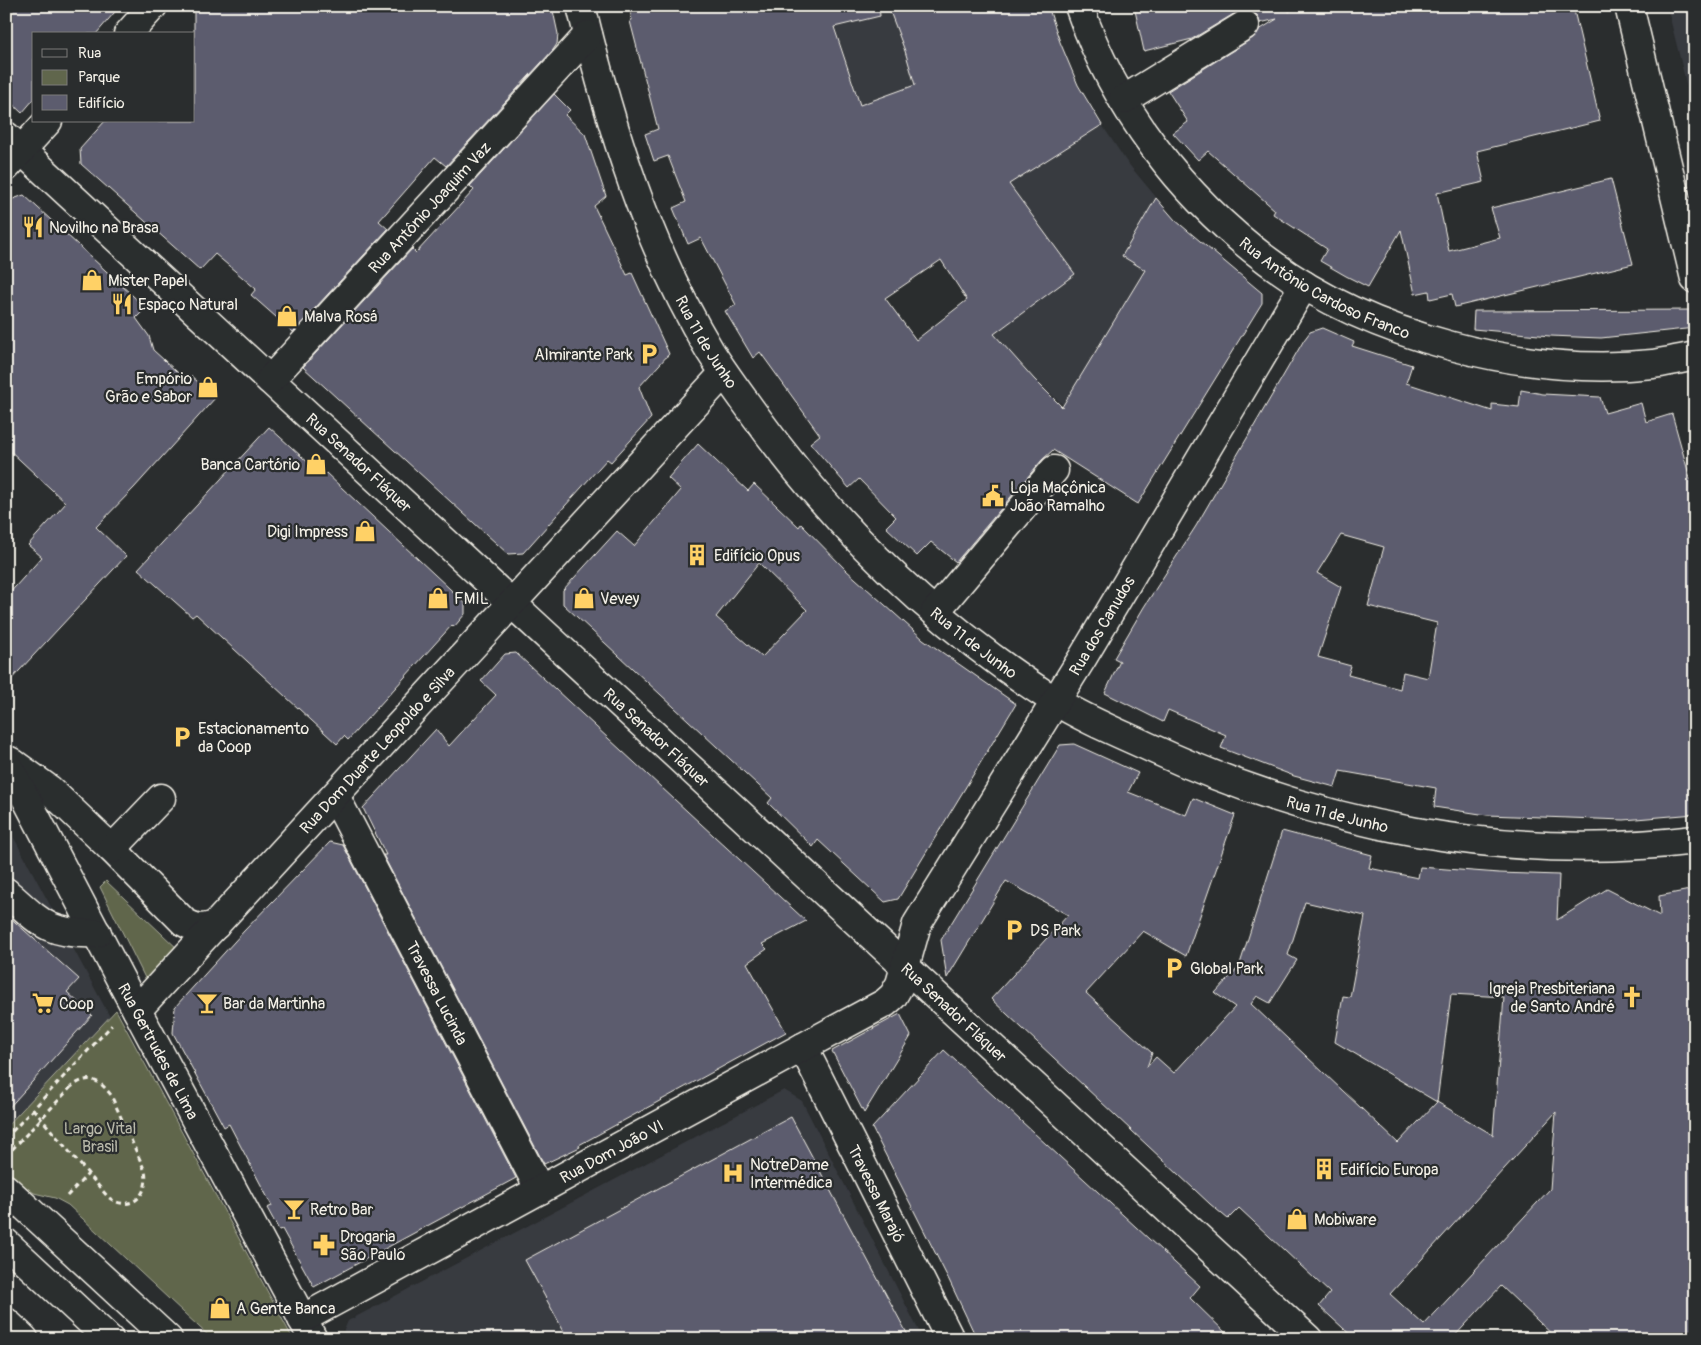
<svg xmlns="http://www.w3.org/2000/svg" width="1701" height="1345" viewBox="0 0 1701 1345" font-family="Pangolin,sans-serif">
<rect width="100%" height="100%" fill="#2a2d2e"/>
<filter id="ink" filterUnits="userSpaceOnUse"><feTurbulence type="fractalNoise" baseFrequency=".02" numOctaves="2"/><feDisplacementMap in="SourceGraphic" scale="10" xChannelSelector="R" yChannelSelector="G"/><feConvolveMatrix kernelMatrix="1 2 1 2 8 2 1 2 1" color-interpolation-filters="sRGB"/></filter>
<g filter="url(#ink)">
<g fill="#393b41">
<polygon points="830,6 1048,6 1060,42 1078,85 1102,125 1126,161 1175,220 1262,293 1262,303 1138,504 1053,450 1079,419 1034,379 994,334 974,311 925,237 860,105 837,34"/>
<polygon points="1667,6 1695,6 1695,120 1680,58"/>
<polygon points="6,823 110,1017 6,1127"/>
<polygon points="784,1090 802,1101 923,1339 344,1339 342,1335 348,1321"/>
</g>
<g fill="#60664c" stroke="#aaac9a">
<polygon points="106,881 180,951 148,984 100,887"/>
<polygon points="116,1010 293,1339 212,1339 68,1205 55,1198 34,1193 23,1185 6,1169 6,1127"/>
</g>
<g fill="#5c5c6e" stroke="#f4f1e8" fill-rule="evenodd">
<polygon points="6,6 120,6 96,34 34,34 34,99 22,113 6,98"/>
<polygon points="194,6 552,6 558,34 557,44 553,50 446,166 435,157 379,221 388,229 293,332 251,295 256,289 215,254 200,270 81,164 80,149 105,121 194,121"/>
<path d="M629,6H879L880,16L834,27L860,105L915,85L905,51L888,6H1048L1060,42L1078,85L1102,125L1009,184L1075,274L994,334L1034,379L1062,407L1145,270L1122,256L1156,198L1175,220L1262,293V303L1138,504L1053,450L1042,460L956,562L931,542L917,556L886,527L896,517L859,479L849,488L810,443L820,435L760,352L753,358L725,311L736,305L701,238L688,244L673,208L686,202L668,156L654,161L645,134L658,129L630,21L632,20ZM941,260L967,300L916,340L885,298Z"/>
<polygon points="1134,6 1288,6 1289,12 1297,6 1573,6 1600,121 1477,151 1484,182 1437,193 1449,251 1500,238 1491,208 1611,179 1633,264 1455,307 1452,294 1430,299 1429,291 1415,294 1401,230 1368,287 1346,276 1320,261 1327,249 1273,214 1275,210 1208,151 1198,160 1173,133 1188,122 1168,91 1253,38 1259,30 1277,19 1260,23 1258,16 1253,12 1244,9 1237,12 1192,39 1144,51"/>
<polygon points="554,94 570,110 565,115 585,134 606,196 594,206 627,275 632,273 669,354 639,387 651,418 611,462 607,459 523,553 508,554 303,367 412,249 416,253 474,190 470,186"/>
<polygon points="24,195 146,308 136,318 149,336 153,350 187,381 191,376 216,397 134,488 96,527 126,556 6,685 6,597 42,557 28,545 66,503 6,447 6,206 13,199"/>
<polygon points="1695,310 1695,328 1601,338 1550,336 1473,329 1474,311"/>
<path d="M1322,328L1354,342L1352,346L1412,365L1406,383L1492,411V404L1519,407L1521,390L1543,394L1600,397L1605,413L1641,403L1646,422L1672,414L1695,496V814L1624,820L1487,815L1434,807L1436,788L1340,771L1335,787L1294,776L1221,748L1226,735L1168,710L1163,722L1105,693L1120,661L1114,658L1144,607L1196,526L1304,340L1310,332ZM1341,535L1384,547L1368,606L1437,623L1428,678L1403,672L1400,689L1348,675L1351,666L1318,657L1341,587L1317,573Z"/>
<polygon points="269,427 323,476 326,473 465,603 465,614 454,627 452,625 348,740 344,736 337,744 196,614 192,617 138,569"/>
<path d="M698,444L748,491L754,484L799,527L801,524L846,570L923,639L1016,704L898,899L885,902L818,840L813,847L768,803L772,798L563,604V590L617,531L634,546L681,490L668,478ZM759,563L807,610L762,657L716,617Z"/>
<polygon points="516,653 806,921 762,944 767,949 747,963 786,1032 579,1145 580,1147 544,1164 383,855 386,855 363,808 436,729 449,746 496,695 481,681 505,654"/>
<path d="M1074,744L1138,773L1128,792L1186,815L1193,798L1235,815L1186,956L1143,931L1086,993L1152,1053L1147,1067L1156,1057L1174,1073L1235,1007L1215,993L1239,967L1282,831L1372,855L1369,868L1418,878L1420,867L1499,873L1559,875L1557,920L1607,889L1660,916L1659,896L1695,889V1339H1557L1501,1286L1452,1339H1355L1319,1306L1330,1293L1239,1208L1228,1219L1210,1204L991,999L1068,915L1006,881L947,978L941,940L1060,745ZM1305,902L1365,916L1350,997L1343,996L1335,1042L1437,1102L1451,994L1504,997L1493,1135L1437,1102L1398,1143L1251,1004L1257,996L1270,1003L1297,960L1288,955ZM1556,1112L1550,1189L1424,1325L1390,1294Z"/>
<polygon points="330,842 343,845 516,1178 314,1287 282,1229 279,1230 267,1208 272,1206 229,1124 224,1127 173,1033 175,1007 244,931"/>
<polygon points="6,914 79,979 67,992 92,1015 6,1111"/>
<polygon points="900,1014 911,1036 864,1113 832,1051"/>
<polygon points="944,1050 1200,1286 1190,1298 1232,1339 977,1339 949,1280 872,1128"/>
<polygon points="791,1117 910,1339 568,1339 525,1260"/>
</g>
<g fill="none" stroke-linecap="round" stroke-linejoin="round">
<g stroke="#f4f1e8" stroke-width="31">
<g id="minor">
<path id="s1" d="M581,6C610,125 647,246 710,351C724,373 739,393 754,414C835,527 935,624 1052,699C1082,718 1116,732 1149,747C1319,826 1507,863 1695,840"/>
<path id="s2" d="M1079,6C1114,107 1182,197 1268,261C1370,337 1526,377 1653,364C1667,362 1681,359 1695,356"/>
<polyline points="128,34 153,6"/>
<polyline points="1123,100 1245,25"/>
<path id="s3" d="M6,136L1308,1339"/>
<polyline points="6,167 48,121"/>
<path id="s4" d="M270,380L588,35"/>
<polyline points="935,612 1054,470"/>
<path d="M10,761L49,789L112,849L184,922C196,929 203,929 216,925"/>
<path id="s5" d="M6,763L27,800L125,988L313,1339"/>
<path id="s6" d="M335,796L540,1190"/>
<polyline points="112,849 161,798"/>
<path d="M6,892C41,923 48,935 97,933"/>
<path id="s7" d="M137,1010L724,373"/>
<path id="s8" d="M803,1047L950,1339"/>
<path id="s9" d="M302,1319L803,1047L885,1003L893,996L900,984L917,924L1083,657L1304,285"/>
</g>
</g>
<g stroke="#f4f1e8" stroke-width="31">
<g id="major">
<polyline points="1629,6 1695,279"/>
<polyline points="6,1189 168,1339"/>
</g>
</g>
<g stroke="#f4f1e8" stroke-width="31">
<g id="highway">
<polyline points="6,1243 109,1339"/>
<polyline points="6,1322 24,1339"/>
</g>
</g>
<g stroke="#f4f1e8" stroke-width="3" stroke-dasharray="5 4" stroke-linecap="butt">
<path d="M33,1109L108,1197C130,1214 150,1195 145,1171L111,1095C99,1079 88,1074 71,1087"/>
<polyline points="6,1138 112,1025"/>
<polyline points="67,1196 88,1174"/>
</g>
<use href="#minor" stroke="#2a2d2e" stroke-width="28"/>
<use href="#major" stroke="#2a2d2e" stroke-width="28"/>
<use href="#highway" stroke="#2a2d2e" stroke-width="28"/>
<polyline stroke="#f4f1e8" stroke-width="3" stroke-dasharray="5 4" stroke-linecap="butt" points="6,1156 71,1087"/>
</g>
</g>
<defs>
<g id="restaurant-bare" transform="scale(1.725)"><path d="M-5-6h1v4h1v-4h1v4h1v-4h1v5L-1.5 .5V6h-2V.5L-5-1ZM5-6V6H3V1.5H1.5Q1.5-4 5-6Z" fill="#ffd166" stroke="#2a2d2e" stroke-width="2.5" paint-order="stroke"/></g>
<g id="shop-bare" transform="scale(1.725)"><path d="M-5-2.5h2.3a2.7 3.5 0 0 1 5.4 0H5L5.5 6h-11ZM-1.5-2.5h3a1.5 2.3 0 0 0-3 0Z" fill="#ffd166" stroke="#2a2d2e" stroke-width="2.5" paint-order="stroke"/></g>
<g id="parking-bare" transform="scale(1.725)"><path d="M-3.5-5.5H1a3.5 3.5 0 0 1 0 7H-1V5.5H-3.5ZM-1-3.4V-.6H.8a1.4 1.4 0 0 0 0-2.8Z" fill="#ffd166" stroke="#2a2d2e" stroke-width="2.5" paint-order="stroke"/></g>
<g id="civic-bare" transform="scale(1.725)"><path d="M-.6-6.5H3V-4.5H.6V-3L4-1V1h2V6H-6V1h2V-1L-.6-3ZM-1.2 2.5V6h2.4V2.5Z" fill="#ffd166" stroke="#2a2d2e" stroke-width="2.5" paint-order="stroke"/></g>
<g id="building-bare" transform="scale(1.725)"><path d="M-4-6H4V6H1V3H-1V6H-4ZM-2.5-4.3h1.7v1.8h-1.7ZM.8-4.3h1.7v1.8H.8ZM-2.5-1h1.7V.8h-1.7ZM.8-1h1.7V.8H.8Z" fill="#ffd166" stroke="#2a2d2e" stroke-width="2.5" paint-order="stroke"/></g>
<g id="church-bare" transform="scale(1.725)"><path d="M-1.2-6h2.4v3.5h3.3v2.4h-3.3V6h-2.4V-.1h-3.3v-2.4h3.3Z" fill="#ffd166" stroke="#2a2d2e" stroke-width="2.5" paint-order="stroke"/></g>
<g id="supermarket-bare" transform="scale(1.725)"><path d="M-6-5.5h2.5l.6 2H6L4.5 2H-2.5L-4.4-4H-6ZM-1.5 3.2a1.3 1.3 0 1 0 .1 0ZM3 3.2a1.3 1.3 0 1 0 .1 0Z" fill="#ffd166" stroke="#2a2d2e" stroke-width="2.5" paint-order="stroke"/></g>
<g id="bar-bare" transform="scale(1.725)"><path d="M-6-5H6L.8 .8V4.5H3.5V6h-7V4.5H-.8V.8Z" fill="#ffd166" stroke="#2a2d2e" stroke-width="2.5" paint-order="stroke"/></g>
<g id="hospital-bare" transform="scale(1.725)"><path d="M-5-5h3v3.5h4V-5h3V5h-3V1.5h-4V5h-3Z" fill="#ffd166" stroke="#2a2d2e" stroke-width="2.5" paint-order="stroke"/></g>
<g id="pharmacy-bare" transform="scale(1.725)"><path d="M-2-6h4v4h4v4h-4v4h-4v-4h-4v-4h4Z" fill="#ffd166" stroke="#2a2d2e" stroke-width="2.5" paint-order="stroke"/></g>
</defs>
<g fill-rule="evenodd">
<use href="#restaurant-bare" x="33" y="227"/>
<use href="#shop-bare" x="92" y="280"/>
<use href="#restaurant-bare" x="122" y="304"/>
<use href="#shop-bare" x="287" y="316"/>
<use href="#parking-bare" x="649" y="354"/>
<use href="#shop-bare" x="208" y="387"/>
<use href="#shop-bare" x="316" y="464"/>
<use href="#civic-bare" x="993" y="496"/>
<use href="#shop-bare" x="365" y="531"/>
<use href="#building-bare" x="697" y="555"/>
<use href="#shop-bare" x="438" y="598"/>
<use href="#shop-bare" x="584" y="598"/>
<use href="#parking-bare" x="182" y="737"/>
<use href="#parking-bare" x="1014" y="930"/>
<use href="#parking-bare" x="1174" y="968"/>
<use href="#church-bare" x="1632" y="997"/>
<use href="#supermarket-bare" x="43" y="1003"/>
<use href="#bar-bare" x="207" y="1003"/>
<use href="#building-bare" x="1324" y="1169"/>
<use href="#hospital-bare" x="733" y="1173"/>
<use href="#bar-bare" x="294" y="1209"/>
<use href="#shop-bare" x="1297" y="1219"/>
<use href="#pharmacy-bare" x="324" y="1245"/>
<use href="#shop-bare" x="220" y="1308"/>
</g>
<g text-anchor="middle" stroke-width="4.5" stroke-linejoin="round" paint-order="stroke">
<g font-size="16" fill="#f4f1e8" stroke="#2a2d2e">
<text dy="6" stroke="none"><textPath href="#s4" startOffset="235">Rua Antônio Joaquim Vaz</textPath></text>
<text dy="6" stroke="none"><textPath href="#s2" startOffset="385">Rua Antônio Cardoso Franco</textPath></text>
<text dy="6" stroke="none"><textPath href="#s1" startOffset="360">Rua 11 de Junho</textPath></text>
<text dy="6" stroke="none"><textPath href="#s3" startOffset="481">Rua Senador Fláquer</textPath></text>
<text dy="6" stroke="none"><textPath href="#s9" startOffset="1101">Rua dos Canudos</textPath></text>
<text dy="6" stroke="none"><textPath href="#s1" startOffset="765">Rua 11 de Junho</textPath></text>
<text dy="6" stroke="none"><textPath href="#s3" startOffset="886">Rua Senador Fláquer</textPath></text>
<text dy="6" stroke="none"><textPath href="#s7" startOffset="354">Rua Dom Duarte Leopoldo e Silva</textPath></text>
<text dy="6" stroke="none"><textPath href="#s1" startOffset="1170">Rua 11 de Junho</textPath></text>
<text dy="6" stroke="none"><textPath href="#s6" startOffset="222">Travessa Lucinda</textPath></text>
<text dy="6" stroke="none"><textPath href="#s3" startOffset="1291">Rua Senador Fláquer</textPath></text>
<text dy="6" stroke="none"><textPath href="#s5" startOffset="326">Rua Gertrudes de Lima</textPath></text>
<text dy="6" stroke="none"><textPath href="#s9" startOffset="352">Rua Dom João VI</textPath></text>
<text dy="6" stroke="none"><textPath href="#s8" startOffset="164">Travessa Marajó</textPath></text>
</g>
<g font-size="16" fill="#f4f1e8" stroke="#2a2d2e" text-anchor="start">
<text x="49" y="233">Novilho na Brasa</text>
<text x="108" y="286">Mister Papel</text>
<text x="138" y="310">Espaço Natural</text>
<text x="304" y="322">Malva Rosá</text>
<text x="633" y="360" text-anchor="end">Almirante Park</text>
<text x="192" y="384" text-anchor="end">Empório<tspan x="192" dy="18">Grão e Sabor</tspan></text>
<text x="300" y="470" text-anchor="end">Banca Cartório</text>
<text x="1010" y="493">Loja Maçônica<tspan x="1010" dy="18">João Ramalho</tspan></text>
<text x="348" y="537" text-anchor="end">Digi Impress</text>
<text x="714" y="561">Edifício Opus</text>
<text x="454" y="604">FMIL</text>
<text x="600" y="604">Vevey</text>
<text x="198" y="734">Estacionamento<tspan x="198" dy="18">da Coop</tspan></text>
<text x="1030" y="936">DS Park</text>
<text x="1190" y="974">Global Park</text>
<text x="1615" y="994" text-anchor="end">Igreja Presbiteriana<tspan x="1615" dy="18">de Santo André</tspan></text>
<text x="59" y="1009">Coop</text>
<text x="223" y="1009">Bar da Martinha</text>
<text x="750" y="1170">NotreDame<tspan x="750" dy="18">Intermédica</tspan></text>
<text x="1340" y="1175">Edifício Europa</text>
<text x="310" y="1215">Retro Bar</text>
<text x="1314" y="1225">Mobiware</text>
<text x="340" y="1242">Drogaria<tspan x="340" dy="18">São Paulo</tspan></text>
<text x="236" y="1314">A Gente Banca</text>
</g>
<g font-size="16" fill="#b9b9aa" stroke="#2a2d2e">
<text x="100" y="1134">Largo Vital<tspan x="100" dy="18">Brasil</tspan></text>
</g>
</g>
<rect width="1701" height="1345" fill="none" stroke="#2a2d2e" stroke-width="25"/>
<rect x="12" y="12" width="1676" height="1320" fill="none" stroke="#f4f1e8" stroke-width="2" filter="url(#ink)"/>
<rect x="32" y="32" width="162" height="90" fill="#2a2d2e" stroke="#7b7b78"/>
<rect x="42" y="49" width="25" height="8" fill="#2a2d2e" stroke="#7b7b78"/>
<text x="78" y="58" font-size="15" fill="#f4f1e8">Rua</text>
<rect x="42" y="70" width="25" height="15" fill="#60664c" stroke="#7b7b78"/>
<text x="78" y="82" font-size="15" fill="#f4f1e8">Parque</text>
<rect x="42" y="95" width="25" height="15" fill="#5c5c6e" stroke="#7b7b78"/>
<text x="78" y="108" font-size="15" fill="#f4f1e8">Edifício</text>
</svg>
